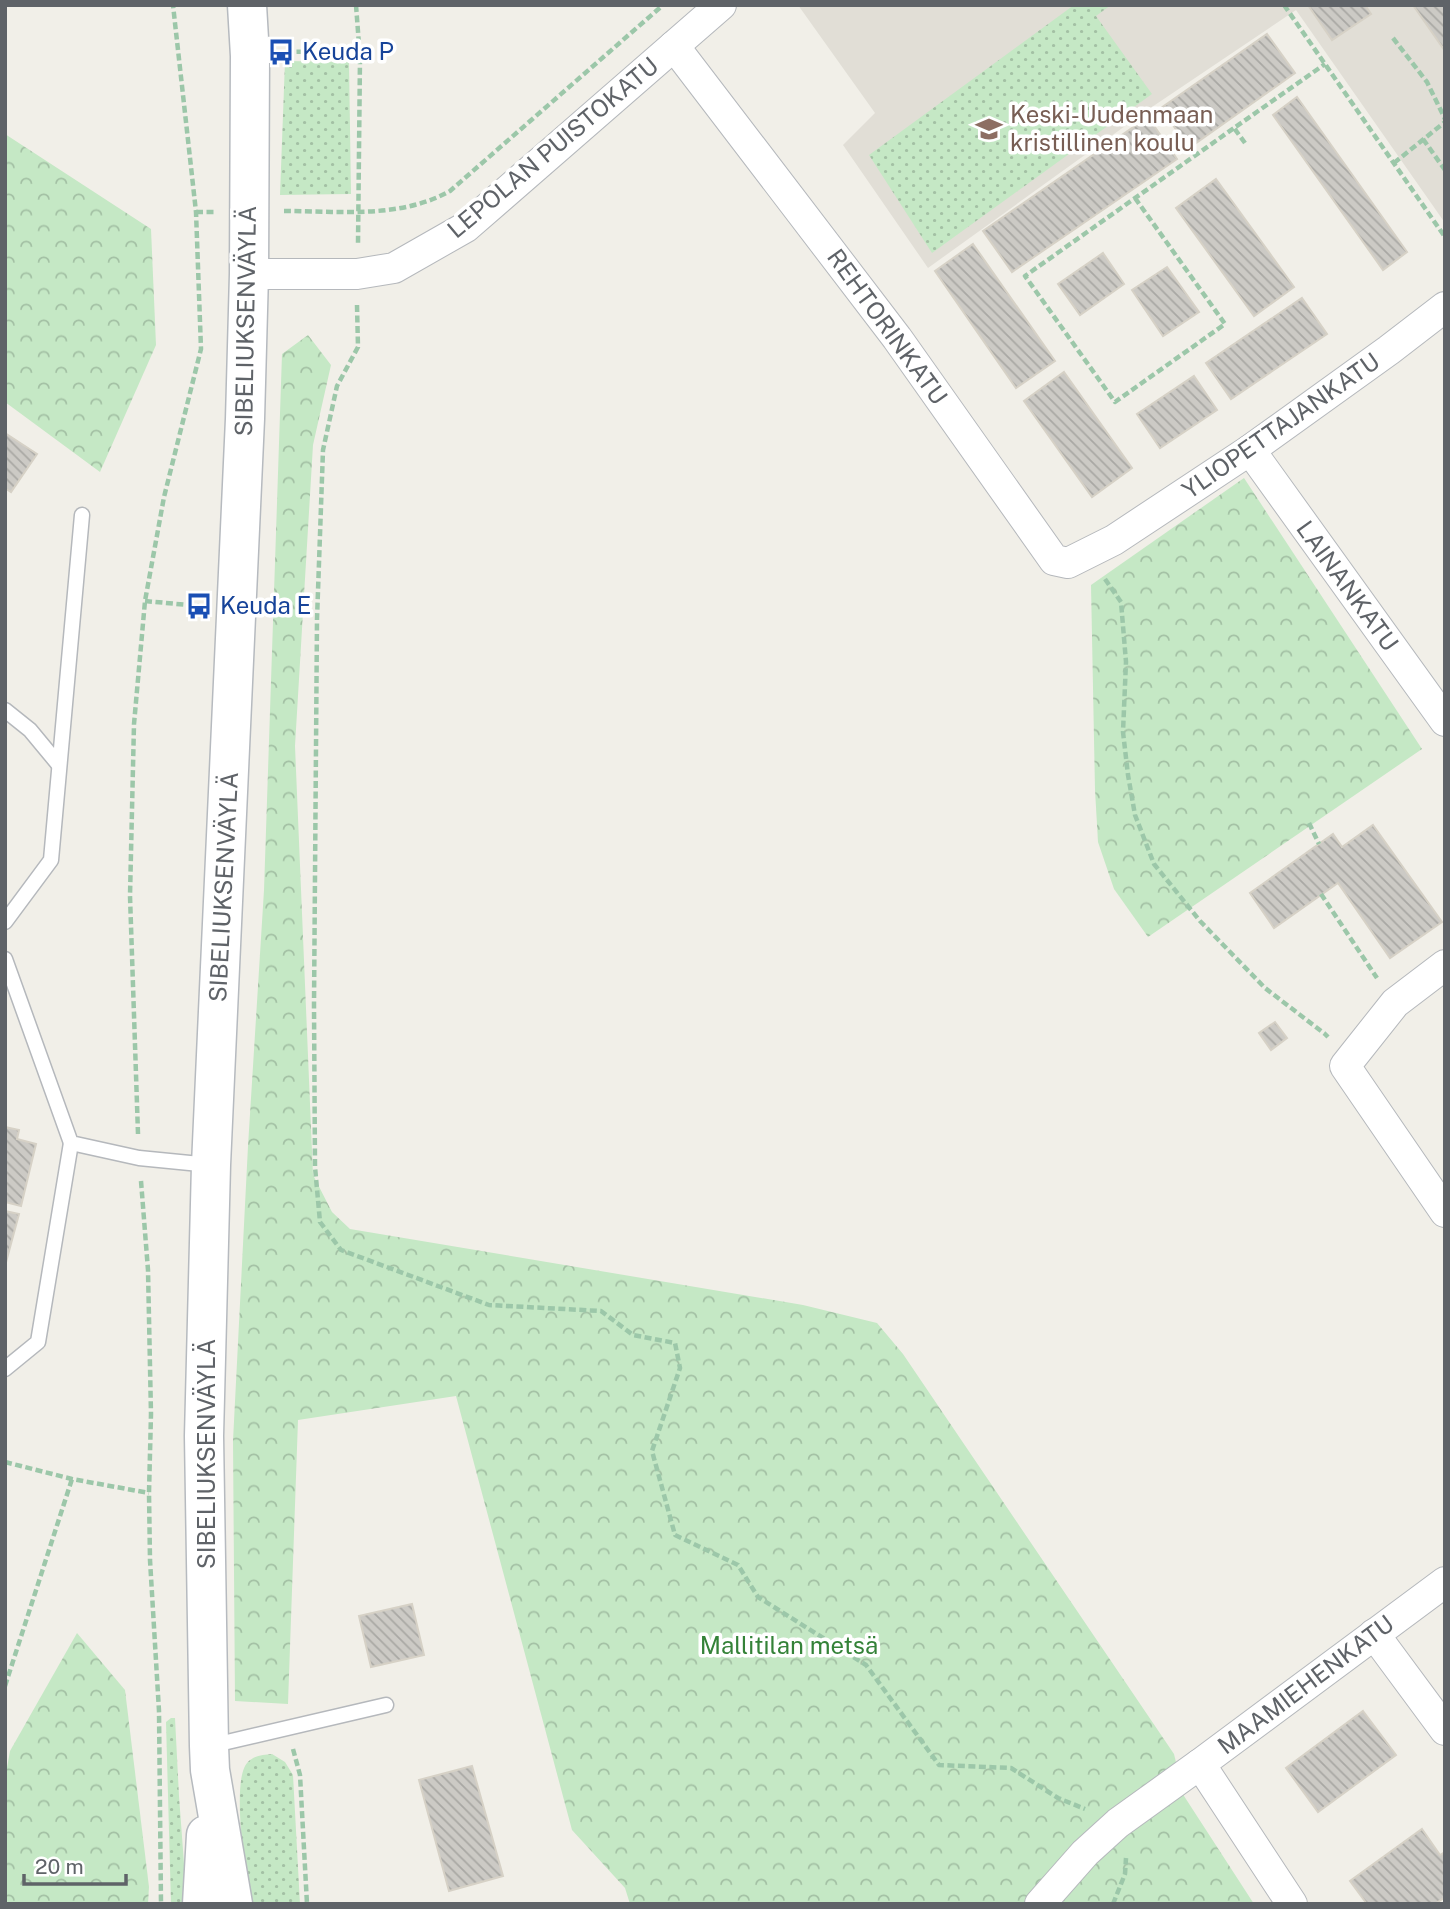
<svg xmlns="http://www.w3.org/2000/svg" width="1450" height="1909" viewBox="0 0 1450 1909" font-family="'Public Sans',sans-serif">
<defs>
<pattern id="grass-dots" width="8" height="8" patternUnits="userSpaceOnUse" patternTransform="scale(1.75)"><rect width="8" height="8" fill="#c5e8c5"/><path d="M2 2h.1M6 6h.1" fill="none" stroke="#a3c0a4" stroke-width="1.8" stroke-linecap="round"/></pattern>
<pattern id="forest-crowns" width="20" height="18" patternUnits="userSpaceOnUse" patternTransform="scale(1.75)"><rect width="20" height="18" fill="#c5e8c5"/><path d="M2 6a3 3 0 1 1 6 0M12 15a3 3 0 1 1 6 0" fill="none" stroke="#a3c0a4"/></pattern>
<pattern id="building-back-hatch" width="6" height="6" patternUnits="userSpaceOnUse" patternTransform="scale(1.75)"><rect width="6" height="6" fill="#cccac5"/><path d="M-1 5l2 2M0 0l6 6M5-1l2 2" fill="none" stroke="#a9a8a4"/></pattern>
</defs>
<rect width="100%" height="100%" fill="#f1efe8"/>
<polygon fill="#e1ded6" points="798,5 1445,5 1445,223 1296,10 1146,111 928,268 843,145 875,113"/>
<g fill="url(#grass-dots)">
<polygon points="1074,5 1111,5 1096,16 1152,94 932,253 869,155"/>
<polygon points="285,61 349,62 351,194 280,195"/>
<polygon points="171,1718 175,1718 179,1796 187,1904 171,1904 166,1722"/>
<path d="M272,1754L285,1762L293,1775L300,1904H250C246,1876 231,1782 247,1763C254,1755 263,1755 272,1754Z"/>
</g>
<g fill="url(#forest-crowns)">
<polygon points="5,134 151,229 156,345 100,472 5,402"/>
<polygon points="308,335 331,365 313,445 295,746 313,1175 332,1212 350,1229 803,1305 877,1323 903,1354 1174,1754 1184,1796 1254,1904 630,1904 625,1888 572,1830 456,1396 298,1420 288,1704 235,1701 233,1441 248,1146 264,890 282,354"/>
<polygon points="1244,478 1422,749 1148,937 1114,889 1098,842 1095,790 1091,585"/>
<polygon points="77,1633 125,1690 149,1887 148,1904 5,1904 5,1779 10,1751"/>
</g>
<g fill="url(#building-back-hatch)" stroke="#d6d1c6" stroke-width="2">
<polygon points="1308,5 1365,5 1371,14 1332,40"/>
<polygon points="1413,5 1445,5 1445,51"/>
<polygon points="1267,34 1295,73 1189,148 1161,108"/>
<polygon points="1297,97 1407,252 1383,270 1273,115"/>
<polygon points="1148,117 1177,159 1012,272 983,231"/>
<polygon points="1216,179 1294,287 1254,316 1176,208"/>
<polygon points="973,244 1055,361 1016,388 935,271"/>
<polygon points="1103,253 1124,284 1080,315 1058,284"/>
<polygon points="1167,267 1199,312 1163,336 1132,290"/>
<polygon points="1302,298 1327,334 1231,399 1206,363"/>
<polygon points="1064,372 1132,468 1092,497 1024,401"/>
<polygon points="1194,376 1217,410 1160,448 1137,414"/>
<polygon points="5,433 37,454 11,492 5,488"/>
<polygon points="1373,825 1442,922 1390,958 1338,883 1274,928 1250,893 1333,834 1342,847"/>
<polygon points="1275,1022 1287,1038 1271,1050 1259,1033"/>
<polygon points="5,1127 19,1130 17,1139 36,1144 21,1206 5,1202"/>
<polygon points="5,1211 19,1214 5,1266"/>
<polygon points="412,1604 424,1655 371,1667 359,1616"/>
<polygon points="1363,1711 1396,1755 1318,1812 1286,1768"/>
<polygon points="472,1766 503,1876 449,1891 419,1780"/>
<polygon points="1422,1829 1440,1855 1445,1852 1445,1897 1435,1904 1367,1904 1350,1881"/>
</g>
<g fill="none" stroke-linecap="round" stroke-linejoin="round">
<g stroke="#b5b8bc" stroke-width="17">
<g id="lane">
<polyline points="5,710 30,730 59,765"/>
<polyline points="5,922 51,860 82,515"/>
<polyline points="5,959 71,1143 139,1158 210,1165"/>
<polyline points="5,1369 38,1342 71,1143"/>
<polyline points="210,1746 386,1705"/>
</g>
</g>
<g stroke="#b5b8bc" stroke-width="32">
<g id="street">
<polyline points="674,46 897,338 1054,560 1068,563 1114,540 1250,450 1389,350 1445,307"/>
<polyline points="249,274 357,274 394,268 466,227 721,5"/>
<polyline points="1250,450 1445,721"/>
<polyline points="1445,965 1395,1003 1345,1066 1445,1212"/>
<polyline points="1374,1634 1445,1730"/>
<polyline points="1040,1904 1085,1853 1118,1823 1200,1764"/>
<polyline points="1292,1904 1200,1764 1445,1582"/>
</g>
</g>
<g stroke="#b6babf" stroke-width="41">
<g id="secondary">
<polyline points="202,1904 206,1835"/>
<polyline points="233,1904 210,1770 209,1746 204,1436 211,1165 245,419 249,274 250,56 247,5"/>
</g>
</g>
<g stroke="#9cc7a9" stroke-width="4.5" stroke-dasharray="7 3.5" stroke-linecap="butt">
<polyline points="356,5 360,58 358,244"/>
<polyline points="1284,5 1445,237"/>
<polyline points="1393,38 1427,82 1445,119"/>
<polyline points="286,52 347,51 360,57"/>
<polyline points="1423,139 1445,170"/>
<polyline points="1245,143 1234,128 1325,64"/>
<polyline points="1394,163 1445,122"/>
<polyline points="1135,198 1225,324 1115,402 1025,276 1234,128"/>
<path d="M284,211C340,211 400,219 450,191L663,5"/>
<polyline points="196,212 216,212"/>
<polyline points="357,305 358,347 337,386 323,450 317,619 314,1005 315,1167 320,1222 341,1250 489,1305 601,1311 633,1335 675,1343 680,1368 652,1451 675,1535 738,1565 758,1597 866,1665 939,1765 1011,1768 1058,1798 1085,1809"/>
<polyline points="1105,579 1121,602 1126,662 1123,732 1128,775 1135,815 1154,864 1200,921 1265,988 1325,1034 1328,1037"/>
<polyline points="145,601 199,606"/>
<polyline points="1309,823 1319,844"/>
<polyline points="1321,894 1377,978"/>
<polyline points="138,1134 130,896 134,724 145,601 164,497 201,349 196,212 173,5"/>
<polyline points="141,1181 148,1270 151,1414 149,1493 150,1560 159,1711 161,1904"/>
<polyline points="5,1462 72,1479 149,1493"/>
<polyline points="5,1686 72,1479"/>
<polyline points="293,1749 300,1775 307,1904"/>
<polyline points="1113,1904 1125,1874 1126,1858"/>
</g>
<use href="#lane" stroke="#fff" stroke-width="14"/>
<use href="#street" stroke="#fff" stroke-width="30"/>
<use href="#secondary" stroke="#fff" stroke-width="38"/>
</g>
<defs>
<g id="bus-bare" transform="scale(2.1)"><path d="M-5-6H5V4H4V6H2V4H-2V6H-4V4H-5ZM-3.5-4V0h7V-4ZM-3.5 1.2v1.5H-2V1.2ZM2 1.2v1.5H3.5V1.2Z" fill="#1a4fb4" stroke="#fff" stroke-width="2.5" paint-order="stroke"/></g>
<g id="school-bare" transform="scale(2.1)"><path d="M0-5L7-2L0 1L-7-2ZM-4 1L0 2.5L4 1V4Q0 6-4 4Z" fill="#8d6e63" stroke="#fff" stroke-width="2.5" paint-order="stroke"/></g>
</defs>
<g fill-rule="evenodd">
<use href="#bus-bare" x="281" y="52"/>
<use href="#school-bare" x="989" y="129"/>
<use href="#bus-bare" x="199" y="606"/>
</g>
<g text-anchor="middle" stroke-width="7" stroke-linejoin="round" paint-order="stroke">
<g font-size="24" fill="#164399" stroke="#fff" text-anchor="start">
<text x="302" y="60">Keuda P</text>
<text x="220" y="614">Keuda E</text>
</g>
<g font-size="24" fill="#785e54" stroke="#fff" text-anchor="start">
<text x="1010" y="123">Keski-Uudenmaan<tspan x="1010" dy="28">kristillinen koulu</tspan></text>
</g>
<g font-size="24" fill="#5f6368" stroke="#fff">
<text transform="translate(553 148) rotate(-40)" y="8">LEPOLAN PUISTOKATU</text>
<text transform="translate(246 321) rotate(-89)" y="8">SIBELIUKSENVÄYLÄ</text>
<text transform="translate(887 327) rotate(54)" y="8">REHTORINKATU</text>
<text transform="translate(1281 426) rotate(-35)" y="8">YLIOPETTAJANKATU</text>
<text transform="translate(1347 586) rotate(54)" y="8">LAINANKATU</text>
<text transform="translate(224 887) rotate(-87)" y="8">SIBELIUKSENVÄYLÄ</text>
<text transform="translate(207 1454) rotate(-90)" y="8">SIBELIUKSENVÄYLÄ</text>
<text transform="translate(1306 1685) rotate(-37)" y="8">MAAMIEHENKATU</text>
</g>
<g font-size="24" fill="#348238" stroke="#fff">
<text x="789" y="1654">Mallitilan metsä</text>
</g>
</g>
<rect width="1450" height="1909" fill="none" stroke="#5f6368" stroke-width="14"/>
<path d="M24 1874v10h102v-10" fill="none" stroke="#5f6368" stroke-width="3.5"/>
<text x="35" y="1874" font-size="21" fill="#5f6368" stroke="#ffffff" stroke-width="5" paint-order="stroke">20 m</text>
</svg>
